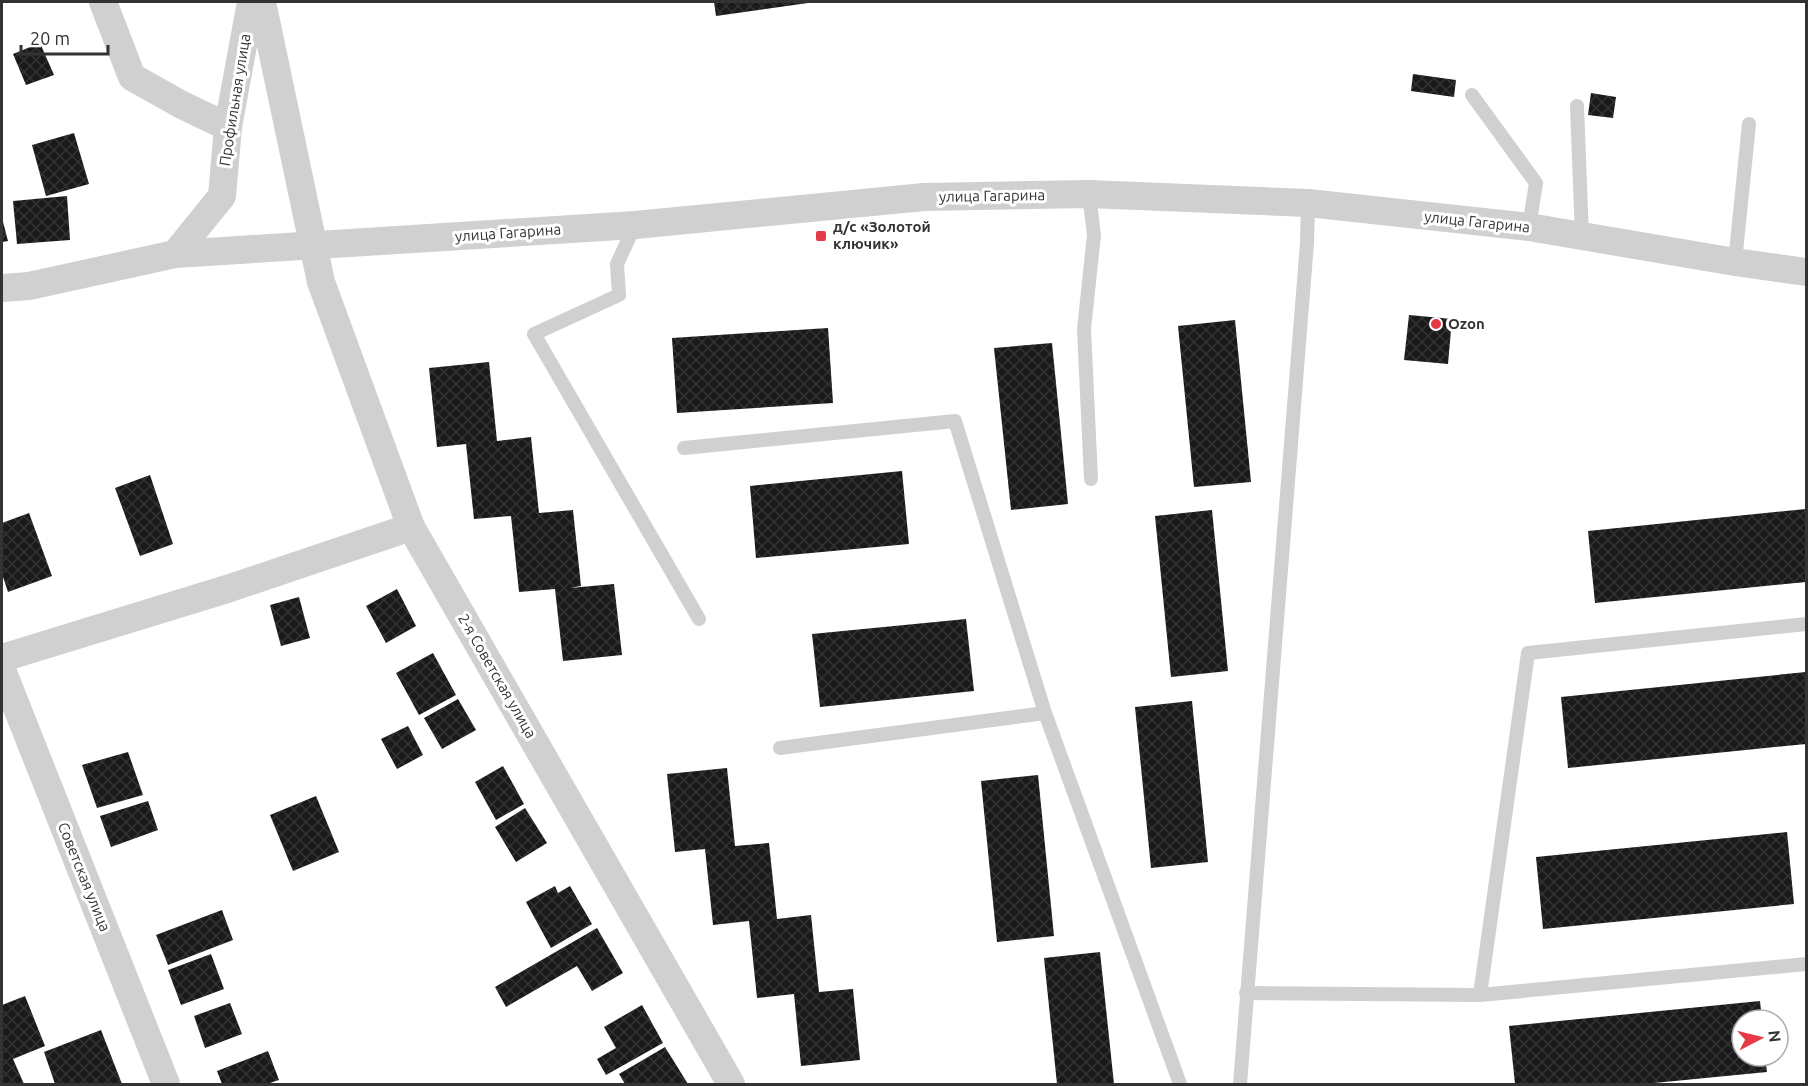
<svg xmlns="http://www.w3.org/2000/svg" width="1808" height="1086" viewBox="0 0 1808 1086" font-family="Ubuntu,sans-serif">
<defs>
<pattern id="building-cross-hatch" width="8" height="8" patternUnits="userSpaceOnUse" patternTransform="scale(1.5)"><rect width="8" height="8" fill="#1a1a1a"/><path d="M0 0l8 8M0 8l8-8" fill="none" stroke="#333"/></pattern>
</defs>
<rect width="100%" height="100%" fill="#fff"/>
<g fill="url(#building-cross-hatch)">
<polygon points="714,2 808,2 808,3 716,16"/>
<polygon points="40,43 54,75 26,85 13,54"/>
<polygon points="1413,74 1456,80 1454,97 1411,91"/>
<polygon points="1591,93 1616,97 1613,118 1588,115"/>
<polygon points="74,133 89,184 46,196 32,145"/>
<polygon points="67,196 70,240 17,244 13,201"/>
<polygon points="2,218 8,241 2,242"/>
<polygon points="1409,315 1452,319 1448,364 1404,360"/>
<polygon points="1235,320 1251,482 1194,487 1178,326"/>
<polygon points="828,328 833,403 677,413 672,338"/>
<polygon points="1052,343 1068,504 1011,510 994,348"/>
<polygon points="489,362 497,441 531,437 539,513 573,510 581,586 570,588 614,584 622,655 563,661 555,589 519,592 511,516 474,519 466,444 437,447 429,368"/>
<polygon points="902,471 909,544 756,558 750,486"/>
<polygon points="150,475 173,544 140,556 115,488"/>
<polygon points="1806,509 1806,582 1595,603 1588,531"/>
<polygon points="1212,510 1228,671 1171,677 1155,516"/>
<polygon points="29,513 52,576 8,592 2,574 2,523"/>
<polygon points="397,589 416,626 386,643 366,606"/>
<polygon points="299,597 310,638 281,646 270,605"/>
<polygon points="966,619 974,691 820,707 812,634"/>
<polygon points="433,653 456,695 419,715 396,673"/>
<polygon points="1806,672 1806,744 1568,768 1561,697"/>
<polygon points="458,699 476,730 442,749 424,718"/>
<polygon points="1192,701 1208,862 1151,868 1135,707"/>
<polygon points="408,726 423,755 397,769 381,739"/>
<polygon points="128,752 143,795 97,808 82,765"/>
<polygon points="503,766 524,804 496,820 475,782"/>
<polygon points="727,768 735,846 769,843 777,919 811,915 819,992 853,989 860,1060 801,1066 794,994 757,998 749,921 713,925 705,849 675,852 667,774"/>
<polygon points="1038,775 1054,936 997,942 981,781"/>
<polygon points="316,796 339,852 293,871 270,815"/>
<polygon points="148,801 158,830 111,847 100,816"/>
<polygon points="525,808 547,843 516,862 495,827"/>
<polygon points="1787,832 1794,904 1543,929 1536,857"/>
<polygon points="555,886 558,893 570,886 592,924 551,948 526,902"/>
<polygon points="222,910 233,940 168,965 156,935"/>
<polygon points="597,928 623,973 592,991 577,966 506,1007 495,987"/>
<polygon points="1100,952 1114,1084 1057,1084 1044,958"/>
<polygon points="211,954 224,989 181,1005 168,970"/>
<polygon points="25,996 45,1046 13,1059 24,1084 2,1084 2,1005"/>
<polygon points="1760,1001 1762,1020 1742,1020 1742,1056 1765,1056 1767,1072 1644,1084 1515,1084 1509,1026"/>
<polygon points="230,1003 242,1034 205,1048 194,1016"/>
<polygon points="642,1005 663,1043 606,1075 597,1059 616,1048 604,1027"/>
<polygon points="101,1030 122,1084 55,1084 44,1052"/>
<polygon points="665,1047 688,1084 659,1084 657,1083 625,1084 619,1074"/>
<polygon points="268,1051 279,1080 267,1084 222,1084 217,1071"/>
</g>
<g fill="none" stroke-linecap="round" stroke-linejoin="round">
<g stroke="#d0d0d0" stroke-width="14">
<polyline points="1472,95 1536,183 1529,227"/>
<polyline points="1577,106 1582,237"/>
<polyline points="1089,194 1094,235 1084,329 1091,479"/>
<polyline points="635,225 617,264 619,295 534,334 699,619"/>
<polyline points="1735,262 1749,124"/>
<polyline points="684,448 955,421 1045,713 1180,1084"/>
<polyline points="1806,624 1528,653 1480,995 1806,964"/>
<polyline points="780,748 1045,713"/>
<polyline points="1246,993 1480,995"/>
<polyline points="1240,1084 1307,243 1308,203"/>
</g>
<g stroke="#d0d0d0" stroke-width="28">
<polyline points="103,2 132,77 182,105 228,127"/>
<polyline points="262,2 321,282 411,527 731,1084"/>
<polyline points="175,254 222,196 228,127 251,2"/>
<polyline points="2,288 29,286 175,254 635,225 924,197 1089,194 1308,203 1529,227 1735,262 1806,272"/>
<polyline points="2,658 227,589 411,527"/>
<polyline points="2,670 166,1084"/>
</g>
</g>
<g fill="#e63946" stroke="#fff" stroke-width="2">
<rect x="815" y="230" width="12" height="12" rx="3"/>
<circle cx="1436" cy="324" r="6"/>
</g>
<g text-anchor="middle" stroke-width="6" stroke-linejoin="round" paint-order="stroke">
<g font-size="15" fill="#333" stroke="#fff">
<text transform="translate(235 100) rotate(-81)" y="5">Профильная улица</text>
<text transform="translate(992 196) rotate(-1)" y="5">улица Гагарина</text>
<text transform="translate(1477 222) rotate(6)" y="5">улица Гагарина</text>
<text transform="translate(508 233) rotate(-4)" y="5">улица Гагарина</text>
<text transform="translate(497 676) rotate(60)" y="5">2-я Советская улица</text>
<text transform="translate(84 877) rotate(68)" y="5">Советская улица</text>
</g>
<g font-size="15" font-weight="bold" fill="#333" stroke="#fff" text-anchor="start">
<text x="833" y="232">д/с «Золотой<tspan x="833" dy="17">ключик»</tspan></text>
<text x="1448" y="329">Ozon</text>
</g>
</g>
<rect width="1808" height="1086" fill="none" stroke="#333333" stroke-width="6"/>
<g transform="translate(1760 1038) rotate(83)"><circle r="28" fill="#ffffff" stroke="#adadad" stroke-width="1.5"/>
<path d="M0-4.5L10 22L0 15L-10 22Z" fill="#e63946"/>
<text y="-9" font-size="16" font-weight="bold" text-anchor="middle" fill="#333333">N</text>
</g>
<path d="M21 45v9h87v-9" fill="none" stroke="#333333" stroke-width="3"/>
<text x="30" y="45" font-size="18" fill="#333333" stroke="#ffffff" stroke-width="4.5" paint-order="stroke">20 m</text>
</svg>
